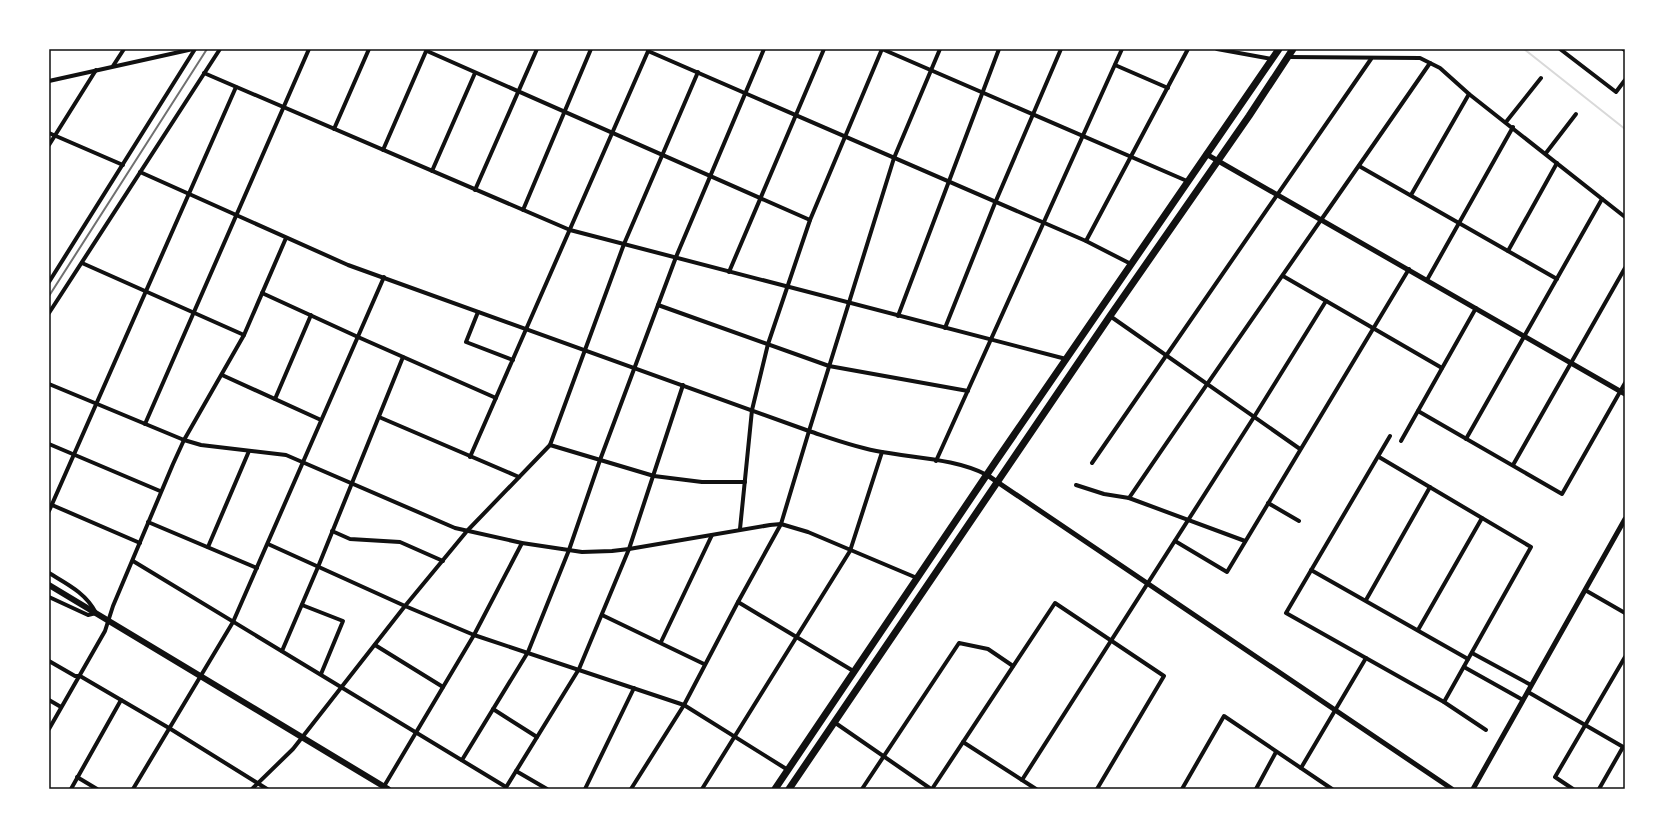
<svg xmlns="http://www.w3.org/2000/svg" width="1674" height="838" viewBox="0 0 1674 838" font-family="Quicksand,sans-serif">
<rect width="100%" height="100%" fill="#fff"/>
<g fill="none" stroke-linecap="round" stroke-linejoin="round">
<polyline stroke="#d9d9d9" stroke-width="2" points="1524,49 1625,129"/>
<g stroke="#111" stroke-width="4">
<polyline points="882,49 1187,181"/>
<polyline points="1217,49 1272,59"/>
<polyline points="1560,49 1616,92 1625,80"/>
<polyline points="1623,49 1625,50"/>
<polyline points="427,51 810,220"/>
<polyline points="648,51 1086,241 1131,264"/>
<polyline points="1288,57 1420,58 1440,68 1469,94 1625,217"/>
<polyline points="1115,65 1168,88"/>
<polyline points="113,66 124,49"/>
<polyline points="204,73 570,230 1066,359"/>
<polyline points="49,81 193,49"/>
<polyline points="1506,122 1541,78"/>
<polyline points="334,129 369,49"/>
<polyline points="49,133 123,165"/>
<polyline points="49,145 96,70"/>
<polyline points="383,150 427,49"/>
<polyline points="1546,153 1576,114"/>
<polyline points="1359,166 1557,279"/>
<polyline points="432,171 475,73"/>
<path d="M140,172L348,265L809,431C833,439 857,448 882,452C915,458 957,459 987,475"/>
<polyline points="475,190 537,49"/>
<polyline points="1411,195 1469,94"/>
<polyline points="523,210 591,49"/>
<polyline points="1086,241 1188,49"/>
<polyline points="1508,251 1557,163"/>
<polyline points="82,263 244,335"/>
<polyline points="729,272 824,49"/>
<polyline points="1283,276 1442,368"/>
<polyline points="1427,280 1513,127"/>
<polyline points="49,282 195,49"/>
<polyline points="262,293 358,337 496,398"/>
<polyline points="658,305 829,366 968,391"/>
<polyline points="478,312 466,342 513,360"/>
<polyline points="49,313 220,49"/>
<polyline points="898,316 999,49"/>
<polyline points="1110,316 1300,449"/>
<polyline points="945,328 995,203 1061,49"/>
<polyline points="222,375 321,420"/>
<polyline points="49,384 184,440 201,445 286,455 455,528 522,543 582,552 612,551 629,549 770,525 781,524 808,532 917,578"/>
<polyline points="275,399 311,315"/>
<polyline points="1418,411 1562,494 1625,383"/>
<polyline points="379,417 519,477"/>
<polyline points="145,424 309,49"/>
<polyline points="1390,436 1286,613 1444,702 1486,730"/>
<polyline points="1466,439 1602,199"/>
<polyline points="1401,441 1476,308"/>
<polyline points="49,444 160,491"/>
<polyline points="550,445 654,476 702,482 745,482"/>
<polyline points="470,457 649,49"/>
<polyline points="1379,457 1531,547 1444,702"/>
<polyline points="936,461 1122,49"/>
<polyline points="1092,463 1371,59"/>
<polyline points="1513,465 1625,268"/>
<polyline points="1076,485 1104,494 1129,498 1245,541"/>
<path d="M1129,498C1228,352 1330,208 1430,63"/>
<polyline points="1268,503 1299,521"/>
<polyline points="52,505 140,543"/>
<polyline points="49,511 236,87"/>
<polyline points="148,522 257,568"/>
<polyline points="740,529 752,410 768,344 810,220 882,49"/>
<polyline points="332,531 350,539 400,542 443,561"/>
<polyline points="1175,541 1227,572 1409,269"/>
<polyline points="268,544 405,606 474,635 684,705 788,770"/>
<polyline points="208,547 249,451"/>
<polyline points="133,561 506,787"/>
<polyline points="1311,570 1468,659"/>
<path d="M49,573C67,584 86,593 96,613L88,615L49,597"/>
<polyline points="1585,590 1625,613"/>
<polyline points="1366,600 1430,487"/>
<polyline points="738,602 855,672"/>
<polyline points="302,605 343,621 321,674"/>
<polyline points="602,615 704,664"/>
<polyline points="1418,630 1482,518"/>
<polyline points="661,642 712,535"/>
<polyline points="375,645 443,687"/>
<polyline points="282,651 318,567 403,357"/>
<polyline points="1472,653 1531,685"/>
<polyline points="49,661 75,676 80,676 169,728 267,789"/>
<polyline points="1464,667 1523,700"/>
<polyline points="1528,692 1625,748"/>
<polyline points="49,700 61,707"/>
<polyline points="493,709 537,737"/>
<polyline points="834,722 931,789"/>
<polyline points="49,729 105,631 113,606 173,464 184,440 244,335 286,238"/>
<polyline points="963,742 1036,789"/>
<polyline points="462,760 528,652 569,550 600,460 676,257 764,49"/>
<polyline points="1301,768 1366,658"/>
<polyline points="516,771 547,789"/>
<polyline points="77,777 97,789"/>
<polyline points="1022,780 1254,417 1326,301"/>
<polyline points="383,788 474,635 522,543"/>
<polyline points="71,789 121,700"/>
<polyline points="133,789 233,622 384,277"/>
<polyline points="252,789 293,749 405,606 467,531 550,445 624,244 698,72"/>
<polyline points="505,789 579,669 629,549 683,385"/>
<polyline points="585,789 634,688"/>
<polyline points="631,789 684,705 738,602 781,524 809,431 894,158 940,49"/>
<polyline points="702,789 850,551 882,452"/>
<polyline points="862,789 959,643 988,649 1013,666"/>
<polyline points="932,789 1055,603 1164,676 1097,789"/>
<polyline points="1182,789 1224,716 1332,789"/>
<polyline points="1256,789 1276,752"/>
<polyline points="1573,789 1555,777 1625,657"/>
<polyline points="1599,789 1623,747"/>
</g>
<g stroke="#111" stroke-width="5">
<polyline points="1206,154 1625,394"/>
<polyline points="987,475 1452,789"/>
<polyline points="1473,789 1625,519"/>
</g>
<polyline stroke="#111" stroke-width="6" points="49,585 388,789"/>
<g stroke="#111" stroke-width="7">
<polyline points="775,789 996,461 1279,49"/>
<polyline points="789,789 1110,316 1249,116 1293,49"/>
</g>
<polyline stroke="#707070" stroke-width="2" points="49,296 207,49"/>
</g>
<rect width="1674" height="838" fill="none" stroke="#ffffff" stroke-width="100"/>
<rect x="50" y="50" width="1574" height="738" fill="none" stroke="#111" stroke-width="1.5"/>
</svg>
